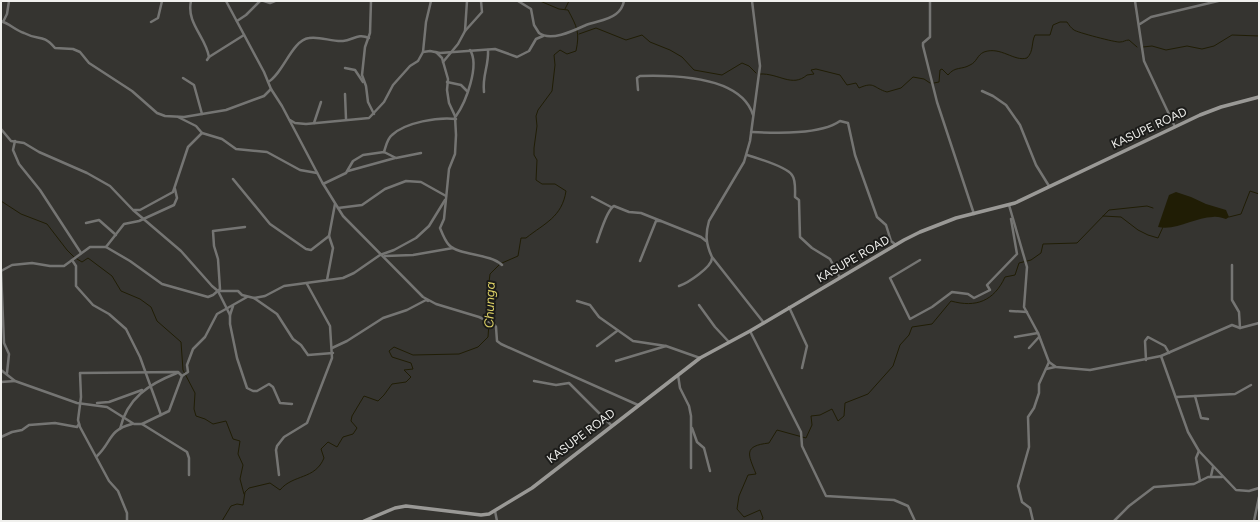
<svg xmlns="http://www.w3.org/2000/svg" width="1260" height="522" viewBox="0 0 1260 522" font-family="Figtree,sans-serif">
<rect width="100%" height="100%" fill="#353430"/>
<path fill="#201d05" d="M1176,192L1191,197L1206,204L1226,210L1229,217L1226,219C1222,218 1217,216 1213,217C1195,217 1177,231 1158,227L1169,195Z"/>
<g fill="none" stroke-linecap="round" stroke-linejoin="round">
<g stroke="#201d05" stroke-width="1">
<polyline points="565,9 569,1"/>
<polyline points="579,34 596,28 626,40 642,35 650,42 670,50 682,57 694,70 722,75 742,63 749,66 756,73"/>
<polyline points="1143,47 1152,46 1166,50 1187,46 1202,49 1214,46 1232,35 1259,36"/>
<path d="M760,74C779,73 792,88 807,75L814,74L811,70L816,69L840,75L847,85L856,83L859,88C875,81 873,88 887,92L901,88L913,77L924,79L930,83"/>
<path d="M934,83L939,82L940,70L942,69L948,75C955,66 962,70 970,65C977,62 977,55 984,52C1001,46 1014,62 1027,58C1034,51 1031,43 1035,35H1050L1053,25L1060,22H1067C1069,25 1071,28 1074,30C1076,32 1117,43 1120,42C1124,42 1125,40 1129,40L1137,47"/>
<polyline points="1,201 21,214 47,224 67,250 74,257"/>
<polyline points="1103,216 1121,217 1138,230 1148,235 1158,238 1163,227"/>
<polyline points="1229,217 1241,214 1250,191 1259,194"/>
<polyline points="77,259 82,262 88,258 112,276 121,291 140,299 151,307 157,321 181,342 183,370 195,393 194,409 196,416 205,419 213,424 226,421 233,439 240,441 238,454 243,465 240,479 244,494"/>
<path d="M502,263L518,256L521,238H526C545,223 562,217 566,191L555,184H542L536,180L537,160L534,155V148L537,126L536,116L538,110L552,91L555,65L554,55L560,50L567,54L576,51C580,32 577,27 568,10L559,9L540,1"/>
<polyline points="489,320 488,290 490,274 499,265"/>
<path d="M222,521L231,506L237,504L243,505L245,492L249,488L270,483L280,490C293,474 315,480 324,458L321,449L328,442L337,447L343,437L353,434L357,428L351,421L352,416L364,396L378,401L384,395L392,384L406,382L411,377L404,370L413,369L411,363L392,357L389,351L394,347L413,355L459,354L478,347L488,337L489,323"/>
<path d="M761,521L763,518L760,510L744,517L737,509L739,496L748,475L756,474C748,454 743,446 769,443L777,430L806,438L812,425L811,416L820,415L832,409L838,421L844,416L845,403L868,394L893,366L900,345L909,335L912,327L932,324L951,301C976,308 994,301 1005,277L1015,275L1019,263L1031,260L1041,253L1043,244L1077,243L1109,210L1147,206L1153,208"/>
</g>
<g stroke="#757573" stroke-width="2.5">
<path d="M191,1C186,23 206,37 209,57L207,60"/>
<polyline points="226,1 264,72 271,89 282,106 322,182 343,216 423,297 436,304 479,317 494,324 496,327 497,341 501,344 638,405"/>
<polyline points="264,1 270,3 275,1"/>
<polyline points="371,1 370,33 365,47 362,75 366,86 368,102 374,114"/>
<path d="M518,1L531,9L534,25L539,33C551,42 575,30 586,25C596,21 607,21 616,14C620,11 623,6 624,1"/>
<path d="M752,1L760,66L750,141L744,162L709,221C705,235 706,244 712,257L764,323"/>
<polyline points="930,1 930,37 923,43 923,46 937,102 974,214"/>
<polyline points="1135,1 1144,61 1175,127"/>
<path d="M1,21C10,24 15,30 24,33C39,41 42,33 55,48L73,49L80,52L89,63L132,91L157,113L165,116L184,117L226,110L264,96L271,89"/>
<polyline points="237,21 246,15 260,1"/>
<polyline points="3,22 7,14 9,1"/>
<polyline points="151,22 158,18 162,1"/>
<polyline points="1140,24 1151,17 1218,1"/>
<polyline points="465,31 482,12 481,1"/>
<polyline points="423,52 426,22 431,1"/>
<path d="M436,52L442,58L448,79L447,90L449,103L455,116L456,135L455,154L449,169L444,219L440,228C442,233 445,241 449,245C460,256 489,253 502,265"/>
<polyline points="209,57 244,35"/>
<polyline points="443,62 458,44 465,31 467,1"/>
<polyline points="345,68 355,70 363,82"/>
<polyline points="183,78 194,85 202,114"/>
<path d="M268,82C283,74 292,40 309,38C320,36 332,42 343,41C353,40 358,33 369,38"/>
<polyline points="447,82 461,85 467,91"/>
<path d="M638,90L637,78L640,76C673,75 741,76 753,115"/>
<polyline points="982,91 993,96 1006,105 1020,125 1036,165 1049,186"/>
<path d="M484,92C482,75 489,66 488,50"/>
<polyline points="345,94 346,119"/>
<path d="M456,116C466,102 480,65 470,50"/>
<polyline points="290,120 295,123 306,124 369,118 384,102 393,85 410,66 418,61 423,52 430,51 440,53 495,49 517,57 529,51 536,39 543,36"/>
<polyline points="314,123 321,102"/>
<polyline points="1,129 11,141 24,143 39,152 87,173 110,186 133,210 181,251 212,286 218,291 238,291 242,295 254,298 277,314 293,339 301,345 308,355 333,353"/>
<path d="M751,132C776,133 820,135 840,121L848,123L855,155L877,217L886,225L891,241L896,245"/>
<polyline points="202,133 222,139 236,149 267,152 300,170 317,173"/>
<polyline points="15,141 13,150 19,164 40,190 81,253"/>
<path d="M384,152C386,146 387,139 392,135C406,122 438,117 456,119"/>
<path d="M747,155C757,158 787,167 792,175C796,180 795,190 795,197L799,200L800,237L812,248L830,259L840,278"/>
<polyline points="348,171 395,158"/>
<polyline points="233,179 270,224 306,249 311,250 329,236"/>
<polyline points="323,184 346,173 353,161 363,155 384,152 396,158 421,153"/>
<polyline points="592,197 611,207"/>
<polyline points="1009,205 1027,267 1024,307 1038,333 1049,362 1056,367 1090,370 1161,356 1232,325 1240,328 1259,323"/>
<polyline points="338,208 362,205 385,189 406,181 421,182 446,196"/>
<polyline points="134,210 140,210 173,192 188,147 202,133 196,126 178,117"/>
<polyline points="86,223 99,220 116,235"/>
<path d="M597,242C600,234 607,209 614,206L629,212L641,213L701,237L706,241"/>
<polyline points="106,247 124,224 139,221 174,205 177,198 175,189"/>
<polyline points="385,256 413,255 453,248"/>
<polyline points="72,260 76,266 76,286 93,305 109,314 126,329 140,357 161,415"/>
<polyline points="920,260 890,278 910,319 932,307 952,292 968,294 974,298 990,290 987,285 1017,254 1011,219"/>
<polyline points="640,261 656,221 661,221"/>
<polyline points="1232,265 1232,300 1239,312 1240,328"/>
<polyline points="1,271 12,265 32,263 50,266 64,266 90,247 106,247 130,261 162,284 208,297 213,295 220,289 218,259 214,246 213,231 245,227"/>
<polyline points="1,271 4,343 9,354 7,373"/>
<polyline points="327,280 333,248 329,236 335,204"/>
<path d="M679,286C688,283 712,267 712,258"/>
<polyline points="218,291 230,315"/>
<polyline points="254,298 265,296 284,286 343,278 354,273 380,255 394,250 416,238 429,226 445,200"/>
<polyline points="577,301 590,305 599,317 633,341 666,346"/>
<polyline points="699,305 715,327 729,342"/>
<polyline points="233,306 230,315 230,324 237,358 247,388 253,391 257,391 269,384 273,387 280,403 292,404"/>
<polyline points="789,307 807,346 802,368"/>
<polyline points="1010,311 1027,312"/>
<polyline points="750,331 801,432 802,446 826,496 894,500 908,506 915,521"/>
<polyline points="1015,337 1038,333"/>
<polyline points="597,346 617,331"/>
<polyline points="332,348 347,341 383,318 407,310 426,300 428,301"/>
<polyline points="1029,348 1039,337"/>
<polyline points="1161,356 1188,432 1199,451 1236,490 1249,491 1259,488"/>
<polyline points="1146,360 1145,341 1148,337 1165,346 1169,353"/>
<polyline points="616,361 666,346 700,358"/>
<polyline points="1046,369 1055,367"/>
<polyline points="1,370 15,381 77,403 107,407 134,424 142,424 169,411 182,376 188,372 187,365 193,349 205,337 217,314 247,297"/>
<polyline points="678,375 680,388 689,406 691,416 691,468"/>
<polyline points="534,381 556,385 569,383 612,426"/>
<polyline points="1,382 15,381"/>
<polyline points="1195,396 1201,418 1208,419"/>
<polyline points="1176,397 1235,394 1251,385"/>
<polyline points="97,403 109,402 142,390"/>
<polyline points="142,424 187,452 189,458 189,475"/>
<polyline points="692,428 697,442 704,448 710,471"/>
<path d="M120,429C127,398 149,384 177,373"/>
<polyline points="1,437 12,432 22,430 29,425 55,423 77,427 79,424"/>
<polyline points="1199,451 1196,458 1200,481"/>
<path d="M97,456C112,442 108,430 132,424"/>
<polyline points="279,475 276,450 277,446 284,437 307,423 332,358 330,326 307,284"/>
<polyline points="1211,476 1213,467"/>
<polyline points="495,511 497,521"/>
<polyline points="127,521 127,513 118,491 109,481 80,427 78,420 81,397 80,373 178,372 182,376"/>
<polyline points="1033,521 1030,508 1022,502 1018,486 1029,447 1028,417 1034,408 1039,393 1039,384 1049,362"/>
<polyline points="1114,521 1129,506 1154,487 1194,484 1208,477 1222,477"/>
<polyline points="1254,521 1259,497"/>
</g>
<polyline stroke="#9a9996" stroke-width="3.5" points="364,521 395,508 406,506 481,515 489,514 532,488 700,358 750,331 904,240 920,232 956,218 1015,203 1200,115 1221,107 1259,97"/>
</g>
<g text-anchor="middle" stroke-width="4" stroke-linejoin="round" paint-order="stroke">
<g font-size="12" fill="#f0f0ed" stroke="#1c1c1a">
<text transform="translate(1149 128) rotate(-25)" y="4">KASUPE ROAD</text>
<text transform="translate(853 259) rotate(-30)" y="4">KASUPE ROAD</text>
<text transform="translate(581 436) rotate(-37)" y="4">KASUPE ROAD</text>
</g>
<g font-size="13" font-style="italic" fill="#dcd065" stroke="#1c1c1a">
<text transform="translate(489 305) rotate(-88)" y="5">Chunga</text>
</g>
</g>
<rect width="1260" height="522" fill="none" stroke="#f0f0ed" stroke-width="4"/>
</svg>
